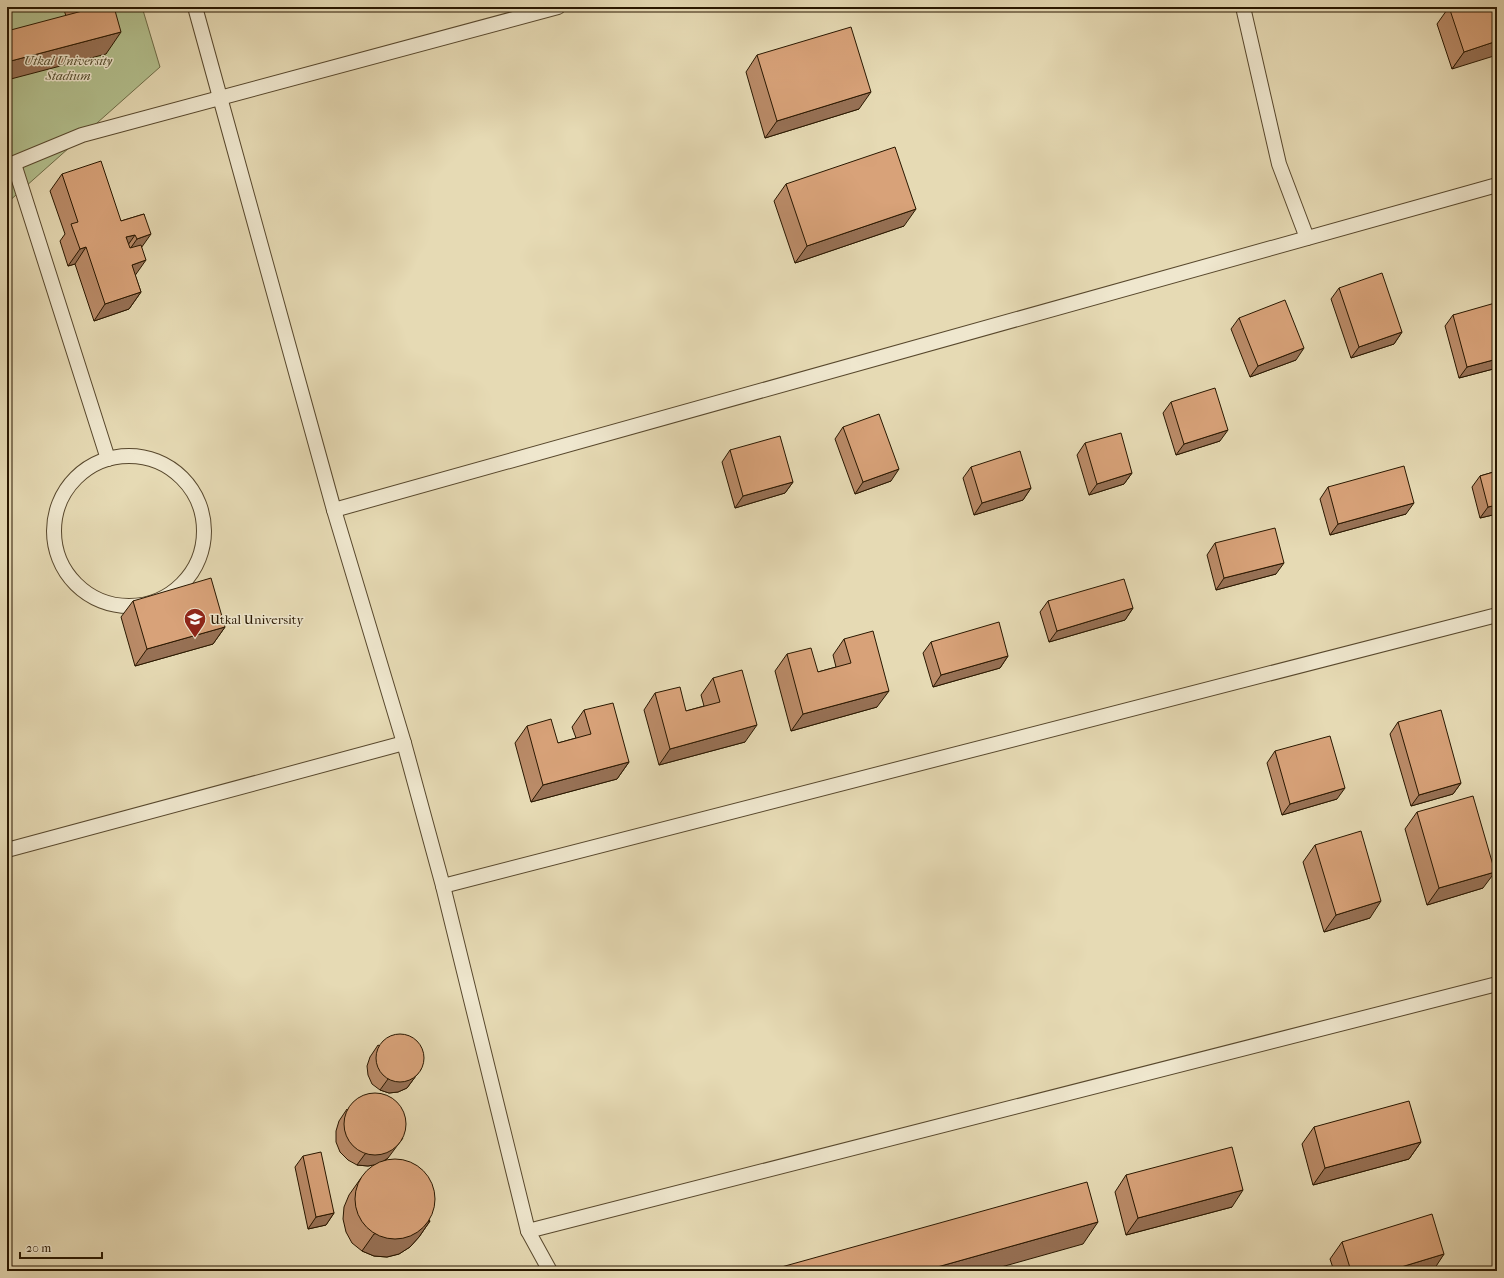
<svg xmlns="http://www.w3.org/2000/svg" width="1504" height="1278" viewBox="0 0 1504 1278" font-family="'IM FELL French Canon',serif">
<rect width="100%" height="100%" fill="#e6dab4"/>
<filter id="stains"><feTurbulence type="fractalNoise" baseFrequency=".005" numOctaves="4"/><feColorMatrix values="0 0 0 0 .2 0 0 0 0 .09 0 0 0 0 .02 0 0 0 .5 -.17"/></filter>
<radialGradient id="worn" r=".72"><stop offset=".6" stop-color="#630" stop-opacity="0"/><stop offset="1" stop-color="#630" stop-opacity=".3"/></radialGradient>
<polygon fill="#b3c08e" stroke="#6e6c47" points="7,7 142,7 160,67 7,203"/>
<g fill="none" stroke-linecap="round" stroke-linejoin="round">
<g stroke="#58482d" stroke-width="16">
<g id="service">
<polyline points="195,7 334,510 404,743 443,886 528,1231 550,1271"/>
<polyline points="1243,7 1279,164 1307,238"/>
<polyline points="14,164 108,459"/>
<polyline points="7,166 82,135 558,7"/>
<circle cx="129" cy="531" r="75"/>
<polyline points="334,510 1497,185"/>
<polyline points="7,850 404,743"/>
<polyline points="443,886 1497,615"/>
<polyline points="528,1231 1497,984"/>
</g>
</g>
<use href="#service" stroke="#efe7ce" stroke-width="14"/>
</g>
<g fill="#ba8b68" stroke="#291700">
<polygon points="63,7 114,7 106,54 66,16"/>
<polygon points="1449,7 1497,7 1452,69 1437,24"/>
<polygon points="757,55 859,109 765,138 746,72"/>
<polygon points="62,174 121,221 144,214 135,275 141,292 129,309 94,321 75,264 68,266 60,241 65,234 50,191"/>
<polygon points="786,184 904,226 795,263 774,201"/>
<polygon points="1339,288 1402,332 1394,344 1351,358 1331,299"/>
<polygon points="1497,310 1497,368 1459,378 1445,326 1453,315"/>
<polygon points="1239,318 1296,360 1250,377 1231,329"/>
<polygon points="1171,402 1220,441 1176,455 1163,413"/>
<polygon points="843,427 891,481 855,494 835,439"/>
<polygon points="1085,443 1132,473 1124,484 1089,495 1077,455"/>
<polygon points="730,450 793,482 785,493 735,508 722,462"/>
<polygon points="971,467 1031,488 1023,500 974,515 963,478"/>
<polygon points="1497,471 1497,514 1480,518 1472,487 1480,476"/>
<polygon points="1328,487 1406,514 1330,535 1320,499"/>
<polygon points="1215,543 1276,574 1216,590 1207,555"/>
<polygon points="133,601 225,627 213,644 135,666 121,617"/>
<polygon points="1048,601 1133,608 1125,620 1049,642 1040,612"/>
<polygon points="844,639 877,707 791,731 775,671 787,654 818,672 836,667 833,655"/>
<polygon points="931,642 1008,656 1000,668 933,687 923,653"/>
<polygon points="713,678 745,742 659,765 644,710 655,693 686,711 704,706 701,695"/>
<polygon points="584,710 629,762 617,779 531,802 515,743 527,726 558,743 576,738 572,727"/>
<polygon points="1398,722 1461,783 1453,794 1411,806 1390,734"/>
<polygon points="1275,751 1337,799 1282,815 1267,763"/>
<polygon points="1417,812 1483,888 1427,905 1405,829"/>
<polygon points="1315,845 1370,918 1324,932 1303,862"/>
<polygon points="378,1045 421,1069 407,1088 398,1092 389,1093 380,1090 372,1084 368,1075 367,1066 370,1057"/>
<polygon points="347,1109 388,1158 385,1161 430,1221 419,1237 410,1247 399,1254 387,1257 374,1256 362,1251 352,1243 346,1232 343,1219 344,1207 349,1195 361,1178 374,1165 368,1166 357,1165 348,1160 340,1152 336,1142 336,1131 339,1121"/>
<polygon points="1314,1127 1421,1142 1409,1159 1313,1185 1302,1144"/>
<polygon points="303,1156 334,1213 326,1225 308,1229 295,1167"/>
<polygon points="1126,1175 1232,1207 1126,1235 1115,1192"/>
<polygon points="1342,1242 1444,1254 1432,1271 1334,1271 1330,1259"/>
</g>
<g fill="#977155" stroke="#291700">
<polygon points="121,32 106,54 7,80 7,62"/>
<polygon points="1497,41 1497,55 1452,69 1464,52"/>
<polygon points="871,92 859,109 765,138 777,121"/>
<polygon points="916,209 904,226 795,263 807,246"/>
<polygon points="151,234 139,251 125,256 137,239"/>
<polygon points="135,235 123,252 126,237"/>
<polygon points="86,247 75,264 68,266 80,249"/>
<polygon points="146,260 134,277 132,265"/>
<polygon points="141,292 129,309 94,321 105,304"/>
<polygon points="1402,332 1394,344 1351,358 1359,347"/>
<polygon points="1304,348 1296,360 1250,377 1258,366"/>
<polygon points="1497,359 1497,368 1459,378 1467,367"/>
<polygon points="1228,430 1220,441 1176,455 1184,444"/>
<polygon points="899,469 891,481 855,494 863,482"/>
<polygon points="1132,473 1124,484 1089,495 1097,484"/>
<polygon points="793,482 785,493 735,508 743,496"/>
<polygon points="1031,488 1023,500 974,515 982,503"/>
<polygon points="1414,503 1406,514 1330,535 1338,524"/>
<polygon points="1497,505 1497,514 1480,518 1488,507"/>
<polygon points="1284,563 1276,574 1216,590 1224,578"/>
<polygon points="1133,608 1125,620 1049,642 1057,631"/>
<polygon points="225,627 213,644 135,666 147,649"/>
<polygon points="1008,656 1000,668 933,687 941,675"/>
<polygon points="889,691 877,707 791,731 803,714"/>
<polygon points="757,725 745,742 659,765 670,749"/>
<polygon points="629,762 617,779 531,802 543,785"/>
<polygon points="1461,783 1453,794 1411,806 1419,795"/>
<polygon points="1345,788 1337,799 1282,815 1290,804"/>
<polygon points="1495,872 1483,888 1427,905 1439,888"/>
<polygon points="1381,901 1370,918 1324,932 1336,915"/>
<polygon points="421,1069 407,1088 398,1092 389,1093 380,1090 388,1079"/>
<polygon points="403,1138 388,1158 379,1164 368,1166 357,1165 365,1154"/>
<polygon points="1421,1142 1409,1159 1313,1185 1325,1168"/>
<polygon points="1243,1190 1232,1207 1126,1235 1138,1218"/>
<polygon points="334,1213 326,1225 308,1229 316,1217"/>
<polygon points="430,1221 419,1237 410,1247 399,1254 387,1257 374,1256 362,1251 374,1234"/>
<polygon points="1098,1222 1083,1244 987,1271 923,1271"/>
<polygon points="1444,1254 1433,1271 1388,1271"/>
</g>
<g fill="#d8a279" stroke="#291700">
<polygon points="85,7 114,7 121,32 7,62 7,31 86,10"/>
<polygon points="1449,7 1497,7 1497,41 1464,52"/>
<polygon points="851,27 871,92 777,121 757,55"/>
<polygon points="895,147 916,209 807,246 786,184"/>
<polygon points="101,161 121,221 144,214 151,234 137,239 135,235 126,237 130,248 141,245 146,260 132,265 141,292 105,304 86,247 80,249 71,224 78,222 62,174"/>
<polygon points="1382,273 1402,332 1359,347 1339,288"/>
<polygon points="1285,300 1304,348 1258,366 1239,318"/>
<polygon points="1495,303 1497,310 1497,359 1467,367 1453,315"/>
<polygon points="1215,388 1228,430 1184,444 1171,402"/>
<polygon points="879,414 899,469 863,482 843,427"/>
<polygon points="1121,433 1132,473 1097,484 1085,443"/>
<polygon points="780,436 793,482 743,496 730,450"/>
<polygon points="1020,451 1031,488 982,503 971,467"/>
<polygon points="1404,466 1414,503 1338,524 1328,487"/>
<polygon points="1497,471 1497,505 1488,507 1480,476"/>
<polygon points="1275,528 1284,563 1224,578 1215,543"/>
<polygon points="211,578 225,627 147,649 133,601"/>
<polygon points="1124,579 1133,608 1057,631 1048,601"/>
<polygon points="999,622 1008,656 941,675 931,642"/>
<polygon points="873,631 889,691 803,714 787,654 811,648 818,672 851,663 844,639"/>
<polygon points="742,670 757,725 670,749 655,693 680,687 686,711 720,702 713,678"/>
<polygon points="613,703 629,762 543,785 527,726 551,719 558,743 591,734 584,710"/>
<polygon points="1441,710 1461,783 1419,795 1398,722"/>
<polygon points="1330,736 1345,788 1290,804 1275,751"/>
<polygon points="1473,796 1495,872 1439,888 1417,812"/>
<polygon points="1361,831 1381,901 1336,915 1315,845"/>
<circle cx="400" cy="1058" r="24"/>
<circle cx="375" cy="1124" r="31"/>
<polygon points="1409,1101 1421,1142 1325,1168 1314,1127"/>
<polygon points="1232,1147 1243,1190 1138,1218 1126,1175"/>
<polygon points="321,1152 334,1213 316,1217 303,1156"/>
<circle cx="395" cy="1199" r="40"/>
<polygon points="1087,1182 1098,1222 923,1271 767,1271"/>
<polygon points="1432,1214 1444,1254 1388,1271 1351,1271 1342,1242"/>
</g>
<defs>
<g id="university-pin" transform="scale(1.15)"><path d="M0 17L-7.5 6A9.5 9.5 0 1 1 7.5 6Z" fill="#8f2418" stroke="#efe7ce"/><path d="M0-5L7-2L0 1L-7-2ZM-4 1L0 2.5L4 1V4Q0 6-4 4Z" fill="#fff"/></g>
</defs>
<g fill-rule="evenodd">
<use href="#university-pin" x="195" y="619"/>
</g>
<g text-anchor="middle" stroke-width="3" stroke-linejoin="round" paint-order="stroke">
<g font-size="13" font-style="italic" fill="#524a2b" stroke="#efe7ce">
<text x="68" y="65">Utkal University<tspan x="68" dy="15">Stadium</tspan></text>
</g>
<g font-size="13" fill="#291700" stroke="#efe7ce" text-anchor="start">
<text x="210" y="624">Utkal University</text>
</g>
</g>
<rect width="1504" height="1278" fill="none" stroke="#e6dab4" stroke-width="24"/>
<rect x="8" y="8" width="1488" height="1262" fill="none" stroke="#291700" stroke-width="2"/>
<rect x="12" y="12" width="1480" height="1254" fill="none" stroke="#291700"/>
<path d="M20 1252v6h82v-6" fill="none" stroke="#291700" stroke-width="2"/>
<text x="26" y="1252" font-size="12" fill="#291700" stroke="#efe7ce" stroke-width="3" paint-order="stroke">20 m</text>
<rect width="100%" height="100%" filter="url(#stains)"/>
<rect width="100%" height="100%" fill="url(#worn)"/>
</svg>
